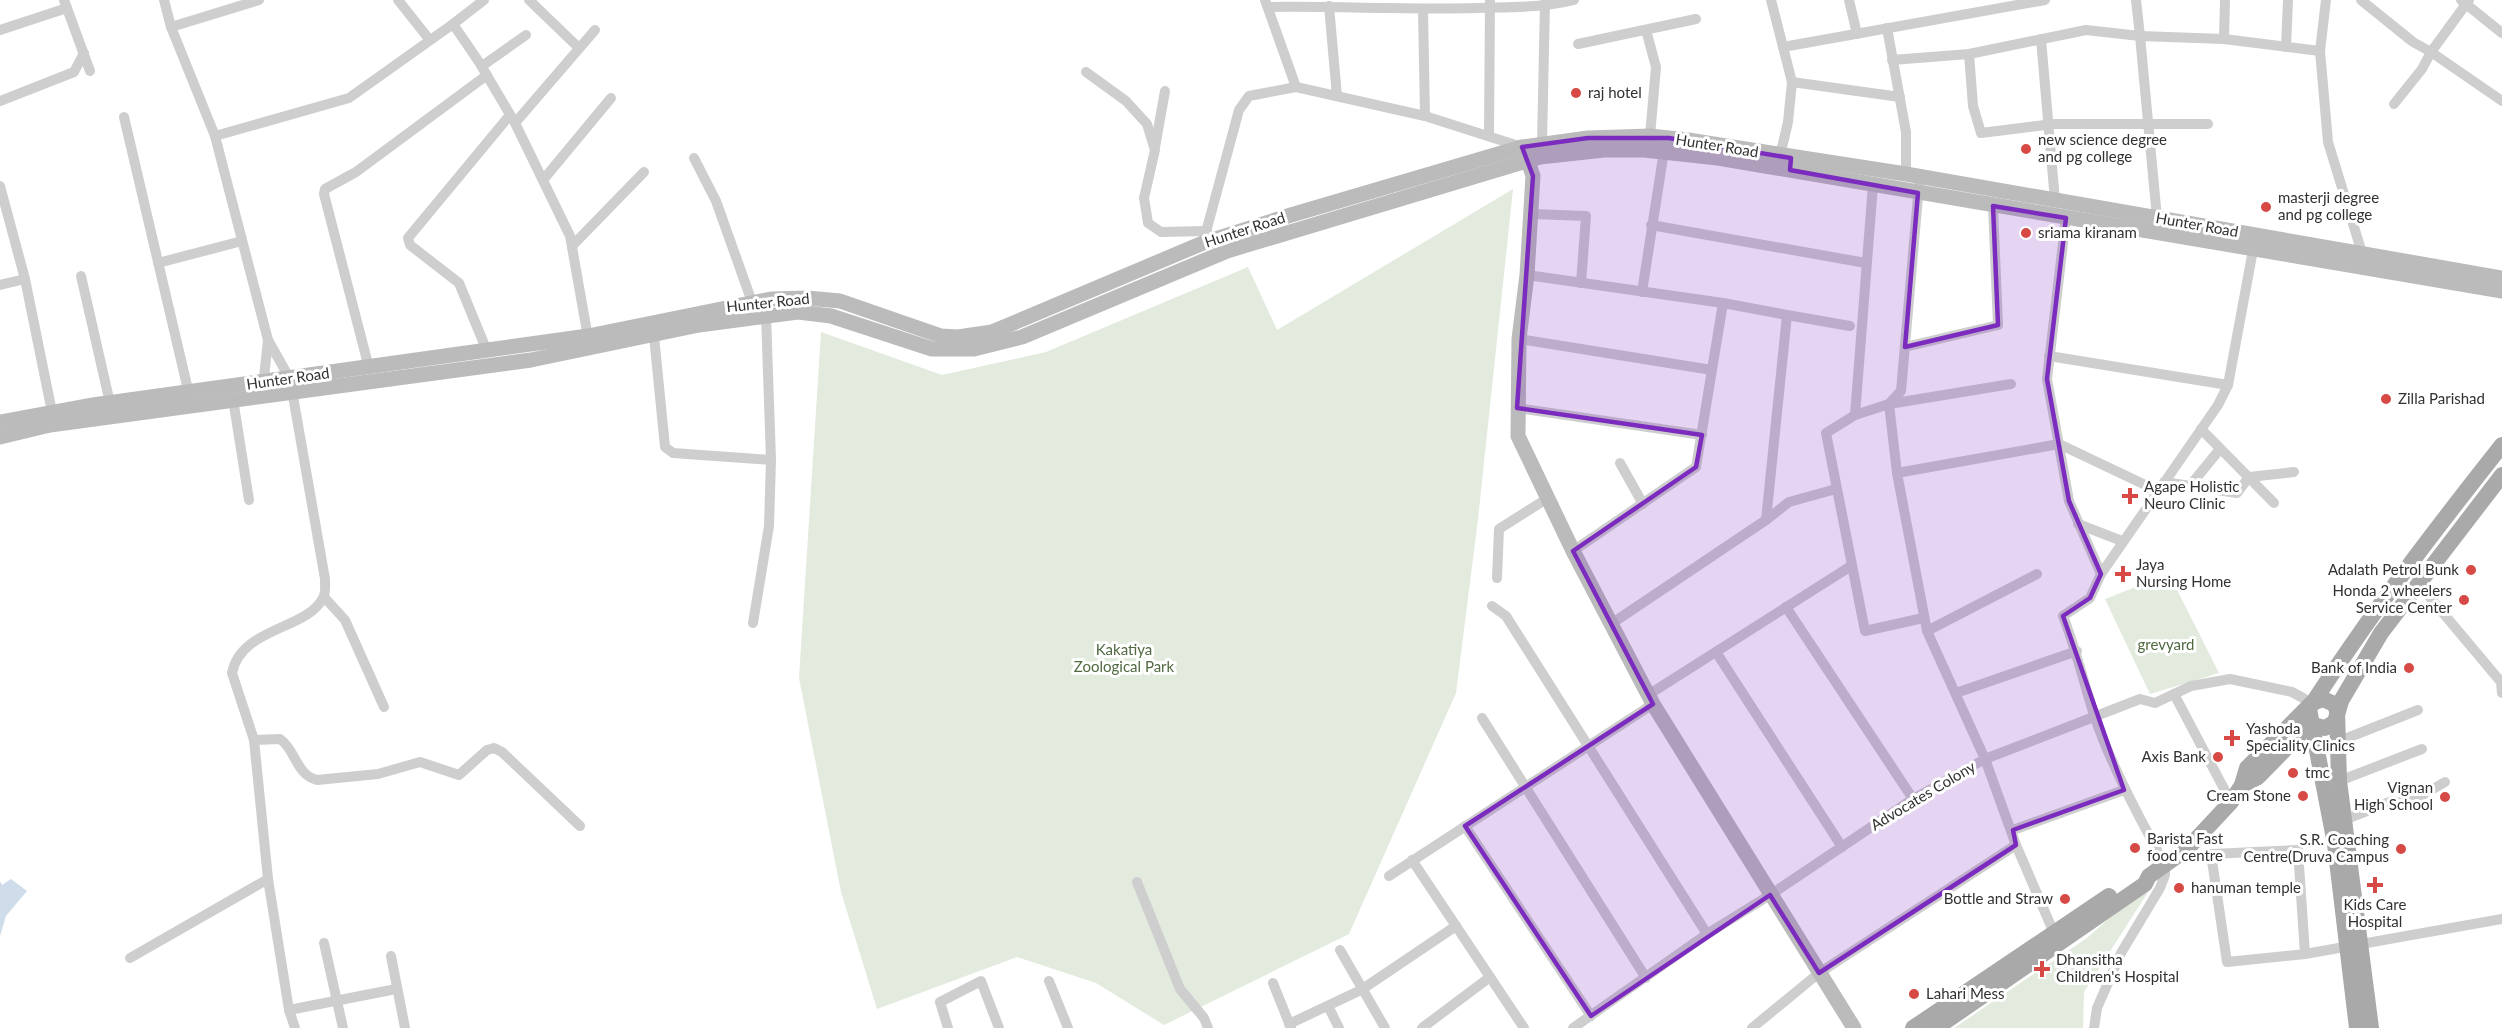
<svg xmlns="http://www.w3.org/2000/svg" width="2502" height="1028" viewBox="0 0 2502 1028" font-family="Lato,sans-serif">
<rect width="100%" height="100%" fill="#fff"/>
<g fill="#e3eade">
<polygon points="1513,189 1478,519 1456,693 1349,934 1164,1025 1096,983 1017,957 877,1009 841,892 799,678 821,332 942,375 1046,352 1248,267 1277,330"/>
<polygon points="2169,574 2219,673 2150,694 2105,599"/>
<polygon points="2147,885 2150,889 2084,992 2083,1028 1954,1028 2087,938"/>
</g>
<polygon fill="#cfddea" points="11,879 27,891 6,916 0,936 0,881 2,885"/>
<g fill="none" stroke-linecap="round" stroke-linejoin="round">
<g stroke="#cecece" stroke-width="10">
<polyline points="64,0 90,71"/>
<path d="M164,0L171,27L215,136L268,340L290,379L325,579C325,584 326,593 323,598C307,630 241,627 232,673L254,740L268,879L289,1010L295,1028"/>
<polyline points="398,0 429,39"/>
<polyline points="484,0 453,24 479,62 515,123 570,236 589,343"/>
<polyline points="529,0 579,48"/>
<polyline points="1265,0 1296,87"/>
<polyline points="1771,0 1792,82 1788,122 1780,156"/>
<polyline points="1849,0 1857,34"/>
<polyline points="2136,0 2140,36 2224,39 2320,51"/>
<polyline points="2326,0 2320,51 2328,142 2362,253"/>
<polyline points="2361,0 2413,42 2431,52 2469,0"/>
<polyline points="2461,0 2502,33"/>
<polyline points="1329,6 1337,96"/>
<path d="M1269,7C1339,6 1409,10 1479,8C1511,7 1542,8 1574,0"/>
<polyline points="1423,10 1425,116"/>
<polyline points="171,27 259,0"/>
<polyline points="1887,28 1906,132 1906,174"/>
<polyline points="0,30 67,8"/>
<polyline points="1646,30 1656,67 1650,136"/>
<polyline points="2041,39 2055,201"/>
<polyline points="2224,39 2225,0"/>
<polyline points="1578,44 1696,19"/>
<polyline points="1783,47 2045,0"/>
<polyline points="2286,47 2288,0"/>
<polyline points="1969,54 1973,106 1981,133 2053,124 2208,124"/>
<polyline points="1892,60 1969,54 2086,30 2140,36 2157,218"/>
<polyline points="482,66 526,35"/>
<polyline points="1086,72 1126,101 1147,124 1155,150 1144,198 1148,223 1161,232 1207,231"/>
<polyline points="1792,82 1900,97"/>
<polyline points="0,101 74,72 84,53"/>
<polyline points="2394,104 2422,69 2431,52 2502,101"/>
<polyline points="124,117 189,394"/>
<polyline points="515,123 595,30"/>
<polyline points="215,136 349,98 453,24"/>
<polyline points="1489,136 1490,0"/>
<polyline points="1542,143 1545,2"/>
<polyline points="1155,147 1165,91"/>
<polyline points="694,158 716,201 752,302"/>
<polyline points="543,180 611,98"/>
<polyline points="1919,185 1901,391 1889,404 1897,473 1927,631 1985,759 2016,845 2054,933"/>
<polyline points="0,186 25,279 0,285"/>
<polyline points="1532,214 1586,216 1581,283"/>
<polyline points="2066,218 2047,379 2069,501 2101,574"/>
<polyline points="1651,225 1866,263"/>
<polyline points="1203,243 1239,110 1249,96 1296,87 1425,116 1522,147"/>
<polyline points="572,246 644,172"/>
<polyline points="158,263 242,241"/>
<polyline points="1527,275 1723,303 1787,315 1766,520"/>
<polyline points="81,276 110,403"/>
<polyline points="25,279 52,412"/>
<polyline points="1642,292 1664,151"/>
<polyline points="1787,315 1850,326"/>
<polyline points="654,336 665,447 673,453 771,460"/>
<polyline points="1519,339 1712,370"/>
<polyline points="1905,347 1998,325 1993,206"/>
<polyline points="487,351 459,283 410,245 408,238 510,115"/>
<polyline points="2049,356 2228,385"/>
<polyline points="369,368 324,194 325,189 356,172 487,75"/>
<polyline points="263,387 268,340"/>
<polyline points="233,399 249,500"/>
<polyline points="1517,408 1702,435"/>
<polyline points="1855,415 1873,185"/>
<polyline points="2201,429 2274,503"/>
<polyline points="1620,463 1643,504"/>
<polyline points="1897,473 2059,444 2158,491"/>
<polyline points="2164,482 2237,493 2249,477 2294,472"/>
<polyline points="2189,487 2220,449"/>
<polyline points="2078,524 2122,541"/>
<polyline points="1573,551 1696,467 1723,303"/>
<polyline points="1497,578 1499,529 1548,498"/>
<polyline points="2417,582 2501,682 2502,693"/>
<polyline points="324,597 345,620 384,707"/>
<polyline points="1492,606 1506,616 1707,934"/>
<polyline points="1786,607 1913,799"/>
<polyline points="1923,618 1865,631 1826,433 1855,415 1889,404 2011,384"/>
<polyline points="753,623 769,526 771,460 766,315"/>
<polyline points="1611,624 1766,520 1789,502 1836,489"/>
<polyline points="1927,631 2037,574"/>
<polyline points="1716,652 1842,847"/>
<polyline points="1956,693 2077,651"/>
<polyline points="2174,694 2231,802"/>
<polyline points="1648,695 1851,566"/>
<polyline points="1482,718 1646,978"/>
<path d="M254,740L280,739C296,750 296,775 317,780L378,774L420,762L459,775L487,750L494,748L502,752L580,826"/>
<polyline points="2337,742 2418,710"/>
<polyline points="2339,781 2422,749"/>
<polyline points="2344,820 2392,801 2401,803 2421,796 2445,782"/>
<polyline points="1465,826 1591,1016"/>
<polyline points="2013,830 2124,790"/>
<polyline points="1412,860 1524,1028"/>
<polyline points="1389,876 1653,704"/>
<polyline points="1137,882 1180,989 1204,1018 1208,1028"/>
<polyline points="324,943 343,1028"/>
<polyline points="1340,950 1385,1028"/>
<polyline points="2305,954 2227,962 2211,854 2298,850 2305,954 2502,919"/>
<polyline points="391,956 405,1028"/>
<polyline points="130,958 268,879"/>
<polyline points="1049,981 1068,1028"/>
<polyline points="1273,983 1291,1028"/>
<polyline points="1328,1006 1339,1028"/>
<polyline points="289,1010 396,989"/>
<polyline points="1289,1024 1361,990 1456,926"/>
<polyline points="948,1028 940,1002 981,981 999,1028"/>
<polyline points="1422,1028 1490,977"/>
<polyline points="1573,1028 1707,934 1770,895 1913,799 1985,759 2140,699 2155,703 2191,686 2230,679 2292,692 2312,703"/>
<polyline points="1752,1028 1819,973 2016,845"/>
<path d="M2094,1028L2097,1008L2121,953L2160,888L2165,875V865C2139,817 2113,769 2095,718C2084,684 2076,649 2063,616L2090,598L2101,574L2218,405L2228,385L2253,250"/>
</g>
<g stroke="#bbb" stroke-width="15">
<polyline points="1525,152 1533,176 1527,275 1519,339 1518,436 1573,551 1653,704 1854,1028"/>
<polyline points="0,422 93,405 588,336 771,299 807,298 840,301 941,336 958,337 992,332 1203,243 1291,215 1522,147 1588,138 1650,136 1688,140 1906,174 2502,278"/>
<polyline points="0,437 50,425 531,360 699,325 798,312 831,316 932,349 974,349 1022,337 1227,251 1540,157 1604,150 1644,150 1718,158 2502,291"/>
</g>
<g stroke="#a9a9a9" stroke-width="16">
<polyline points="2242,785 2258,777 2304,730 2313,725 2325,728 2335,722 2341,701 2381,633 2502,475"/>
<polyline points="1913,1028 2109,896"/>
<polyline points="1936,1028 2145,884 2149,876 2187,849 2203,832 2231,802 2242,785 2247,768 2312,703 2323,699 2334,704 2337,710 2339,781 2371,1028"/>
<path d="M2357,1028L2335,844L2309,709C2368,617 2434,531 2502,445"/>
</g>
</g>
<path fill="#7b2cbf" fill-opacity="0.2" stroke="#7b2cbf" stroke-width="4.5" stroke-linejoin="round" d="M1588,138H1669L1791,158L1790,170L1918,193L1905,347L1998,325L1993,206L2066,218L2047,379L2069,501L2101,574L2090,598L2063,616L2124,790L2013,830L2016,845L1819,973L1770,895L1591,1016L1465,826L1653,704L1573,551L1696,467L1702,435L1517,408L1533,176L1522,147Z"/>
<g fill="#d64945" stroke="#fff" stroke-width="2">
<circle cx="1576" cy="93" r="6"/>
<circle cx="2026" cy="149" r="6"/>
<circle cx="2266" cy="207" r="6"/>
<circle cx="2026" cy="233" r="6"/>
<circle cx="2386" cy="399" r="6"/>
<path d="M2127 487h6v6h6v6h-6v6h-6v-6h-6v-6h6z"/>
<circle cx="2471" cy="570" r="6"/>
<path d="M2120 565h6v6h6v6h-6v6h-6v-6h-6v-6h6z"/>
<circle cx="2464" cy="600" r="6"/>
<circle cx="2409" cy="668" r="6"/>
<path d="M2229 729h6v6h6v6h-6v6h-6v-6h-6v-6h6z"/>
<circle cx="2218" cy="757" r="6"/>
<circle cx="2293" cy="773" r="6"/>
<circle cx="2303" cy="796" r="6"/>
<circle cx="2445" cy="797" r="6"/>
<circle cx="2135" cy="848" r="6"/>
<circle cx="2401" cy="849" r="6"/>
<path d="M2372 876h6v6h6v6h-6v6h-6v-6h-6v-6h6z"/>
<circle cx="2179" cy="888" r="6"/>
<circle cx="2065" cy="899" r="6"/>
<path d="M2039 960h6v6h6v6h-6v6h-6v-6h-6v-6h6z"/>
<circle cx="1914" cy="994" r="6"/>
</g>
<g text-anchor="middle" stroke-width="6" stroke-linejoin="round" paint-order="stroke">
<g font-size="15" fill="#313131" stroke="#fff" text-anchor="start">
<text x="1588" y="98">raj hotel</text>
<text x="2038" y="145">new science degree<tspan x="2038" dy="17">and pg college</tspan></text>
<text x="2278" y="203">masterji degree<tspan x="2278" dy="17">and pg college</tspan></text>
<text x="2038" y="238">sriama kiranam</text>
<text x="2398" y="404">Zilla Parishad</text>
<text x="2144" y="492">Agape Holistic<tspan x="2144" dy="17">Neuro Clinic</tspan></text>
<text x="2136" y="570">Jaya<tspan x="2136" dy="17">Nursing Home</tspan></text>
<text x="2459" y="575" text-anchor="end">Adalath Petrol Bunk</text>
<text x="2452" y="596" text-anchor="end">Honda 2 wheelers<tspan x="2452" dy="17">Service Center</tspan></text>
<text x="2397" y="673" text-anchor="end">Bank of India</text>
<text x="2246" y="734">Yashoda<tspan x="2246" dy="17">Speciality Clinics</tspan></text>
<text x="2206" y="762" text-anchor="end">Axis Bank</text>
<text x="2305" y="778">tmc</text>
<text x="2433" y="793" text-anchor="end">Vignan<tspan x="2433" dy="17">High School</tspan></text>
<text x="2291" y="801" text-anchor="end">Cream Stone</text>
<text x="2147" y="844">Barista Fast<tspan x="2147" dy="17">food centre</tspan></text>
<text x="2389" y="845" text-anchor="end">S.R. Coaching<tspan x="2389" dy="17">Centre(Druva Campus</tspan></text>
<text x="2191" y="893">hanuman temple</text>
<text x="2053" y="904" text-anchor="end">Bottle and Straw</text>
<text x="2375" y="910" text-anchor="middle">Kids Care<tspan x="2375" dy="17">Hospital</tspan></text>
<text x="2056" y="965">Dhansitha<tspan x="2056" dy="17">Children's Hospital</tspan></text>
<text x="1926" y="999">Lahari Mess</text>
</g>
<g font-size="15" fill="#313131" stroke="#fff">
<text transform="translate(1717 146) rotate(9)" y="5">Hunter Road</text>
<text transform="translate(2197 225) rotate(10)" y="5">Hunter Road</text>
<text transform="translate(1245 230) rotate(-18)" y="5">Hunter Road</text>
<text transform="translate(768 303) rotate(-6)" y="5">Hunter Road</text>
<text transform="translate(288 379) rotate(-8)" y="5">Hunter Road</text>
<text transform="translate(1923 796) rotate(-31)" y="5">Advocates Colony</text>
</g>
<g font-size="15" fill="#516a42" stroke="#fff">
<text x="2166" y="650">grevyard</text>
<text x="1124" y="655">Kakatiya<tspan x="1124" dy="17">Zoological Park</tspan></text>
</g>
</g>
</svg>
